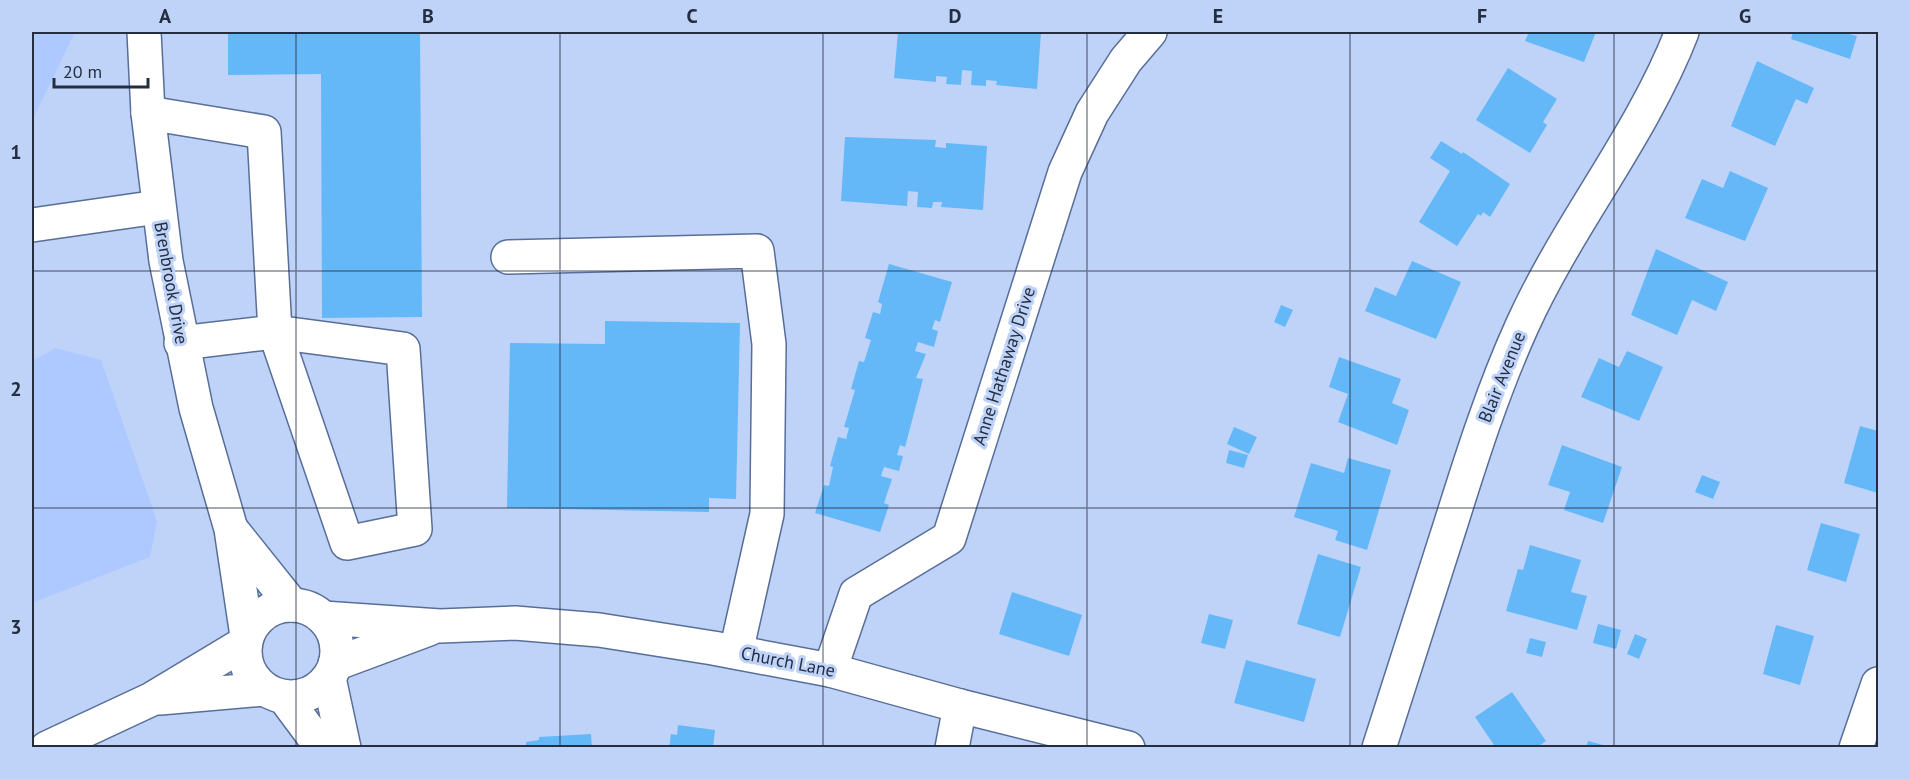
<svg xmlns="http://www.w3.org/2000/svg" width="1910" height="779" viewBox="0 0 1910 779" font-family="'PT Sans',sans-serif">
<rect width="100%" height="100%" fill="#bfd3f9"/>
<g fill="#adc9ff">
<polygon points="32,32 75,32 32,121"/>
<polygon points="56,348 101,360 157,521 150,557 32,603 32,361"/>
</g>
<g fill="#64b8f8">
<polygon points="228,32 420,32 422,317 322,318 321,74 228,75"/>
<polygon points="898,32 1041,32 1037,89 996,85 997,81 986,80 986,86 971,85 972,71 962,70 961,85 946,84 947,77 936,76 936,82 894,78"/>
<polygon points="1529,32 1596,32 1584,62 1525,41"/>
<polygon points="1793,32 1841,32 1857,36 1850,59 1791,39"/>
<polygon points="1757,61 1814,88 1807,104 1796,99 1775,146 1731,126"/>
<polygon points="1508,68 1557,99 1543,122 1547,125 1530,153 1476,120"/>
<polygon points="845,137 936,140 935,147 946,148 946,143 987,146 983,210 941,207 942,202 933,202 932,208 917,207 918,192 908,191 907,206 841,201"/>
<polygon points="1441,141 1462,154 1463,152 1510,184 1490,217 1483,212 1481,216 1478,214 1457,246 1419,222 1450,171 1430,158"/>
<polygon points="1730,171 1768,188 1745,241 1685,218 1702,179 1723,188"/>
<polygon points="1656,249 1728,282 1716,311 1692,300 1677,335 1631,315"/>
<polygon points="1412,261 1461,282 1436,339 1365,311 1375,287 1396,296"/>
<polygon points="889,264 952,282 940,322 935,320 932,329 938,331 934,347 918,342 915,351 926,354 916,378 923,379 905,447 900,445 897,455 903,456 899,471 884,467 881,476 892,479 884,503 889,505 880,532 815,513 824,485 829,486 833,467 830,466 838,437 846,439 849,428 844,427 855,390 851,389 859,361 864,362 871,340 865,338 873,312 880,314 882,304 878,302"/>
<polygon points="1281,305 1293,310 1285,327 1274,322"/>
<polygon points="605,321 740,323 736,499 709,498 709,512 507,508 510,343 605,344"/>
<polygon points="1627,351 1663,367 1639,421 1581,397 1599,358 1619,367"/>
<polygon points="1339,357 1401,379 1392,403 1409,410 1397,445 1338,422 1348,394 1329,387"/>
<polygon points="1860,426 1878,431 1878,493 1844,483"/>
<polygon points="1234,427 1257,437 1249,454 1227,444"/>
<polygon points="1562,445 1622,467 1603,523 1564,510 1570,492 1548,485"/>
<polygon points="1229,450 1248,455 1244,468 1226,463"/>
<polygon points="1348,458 1391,470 1367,550 1335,540 1338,531 1294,517 1311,463 1344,473"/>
<polygon points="1702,475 1720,482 1713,499 1695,492"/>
<polygon points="1821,523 1860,534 1846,582 1807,570"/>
<polygon points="1530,545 1581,560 1571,592 1587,596 1577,630 1506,611 1518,569 1523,570"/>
<polygon points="1318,554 1361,567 1340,637 1297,624"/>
<polygon points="1012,592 1082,615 1069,656 999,634"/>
<polygon points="1209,614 1233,620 1225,649 1201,643"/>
<polygon points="1598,624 1621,630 1616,649 1593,643"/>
<polygon points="1776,625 1814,636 1800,685 1763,674"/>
<polygon points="1635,634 1647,639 1639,659 1627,654"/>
<polygon points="1530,638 1546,642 1542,657 1526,653"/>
<polygon points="1246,660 1316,679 1304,722 1234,703"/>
<polygon points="1512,692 1546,741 1536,748 1496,748 1475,717"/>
<polygon points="678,725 715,730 713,748 669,748 671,734 677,735"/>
<polygon points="591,734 592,748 516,748 526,745 526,742 539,740 539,737"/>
<polygon points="1588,741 1611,747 1611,748 1586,748"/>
</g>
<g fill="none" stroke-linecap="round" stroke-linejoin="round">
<g stroke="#586e98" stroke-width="36">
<g id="minor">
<polyline points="148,113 264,132 275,332 181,343"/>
<polyline points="32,225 158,207"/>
<polyline points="508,257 757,251 769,344 767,514 736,652"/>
<polygon points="275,332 403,349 415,529 347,543"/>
<polyline points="323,618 440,626 515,623 599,630 713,648 830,670 960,706 1128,748"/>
<polyline points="335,664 429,629"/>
<polyline points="830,670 856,594 949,538 1065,172 1092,113 1126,60 1150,32"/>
<polyline points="160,698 264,689"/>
<polyline points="47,748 152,699 245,643"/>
<polyline points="952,748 960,706"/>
<path d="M1379,748C1403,673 1427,598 1451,523C1472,456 1493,390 1522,326C1568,224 1641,137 1682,32"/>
<polyline points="1856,748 1878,684"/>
</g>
</g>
<g stroke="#586e98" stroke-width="36">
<g id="major">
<polyline points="144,32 148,113 166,261 196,408 231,529 247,636"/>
<polyline points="232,530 292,605"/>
<circle cx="291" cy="651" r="46"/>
<polyline points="329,678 344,748"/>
<polyline points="284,697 322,748"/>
</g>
</g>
<use href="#minor" stroke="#fff" stroke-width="33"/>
<use href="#major" stroke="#fff" stroke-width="33"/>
</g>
<path fill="none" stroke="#242e40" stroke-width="1.5" stroke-opacity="0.55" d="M296,32V748M560,32V748M823,32V748M1087,32V748M1350,32V748M1614,32V748M32,271H1878M32,508H1878"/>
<g text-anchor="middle" stroke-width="6" stroke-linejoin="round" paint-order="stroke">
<g font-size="18" fill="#242e40" stroke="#bfd3f9">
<text transform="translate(171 283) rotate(80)" y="6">Brenbrook Drive</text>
<text transform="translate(1004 366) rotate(-72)" y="6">Anne Hathaway Drive</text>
<text transform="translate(1502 377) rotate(-68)" y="6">Blair Avenue</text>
<text transform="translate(788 662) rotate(11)" y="6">Church Lane</text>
</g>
</g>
<rect width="1910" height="779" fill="none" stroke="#bfd3f9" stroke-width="66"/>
<path d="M54 78v9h94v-9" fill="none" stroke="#242e40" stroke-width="3"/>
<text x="63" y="78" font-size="18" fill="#242e40" stroke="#bfd3f9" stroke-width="4.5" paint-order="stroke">20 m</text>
<rect x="33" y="33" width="1844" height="713" fill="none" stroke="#242e40" stroke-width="2"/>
<g font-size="20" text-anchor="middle" font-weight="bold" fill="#242e40">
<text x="165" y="23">A</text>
<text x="428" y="23">B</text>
<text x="692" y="23">C</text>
<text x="955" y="23">D</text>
<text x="1218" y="23">E</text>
<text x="1482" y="23">F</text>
<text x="1745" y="23">G</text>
<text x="16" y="159">1</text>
<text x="16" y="396">2</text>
<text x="16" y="634">3</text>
</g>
</svg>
